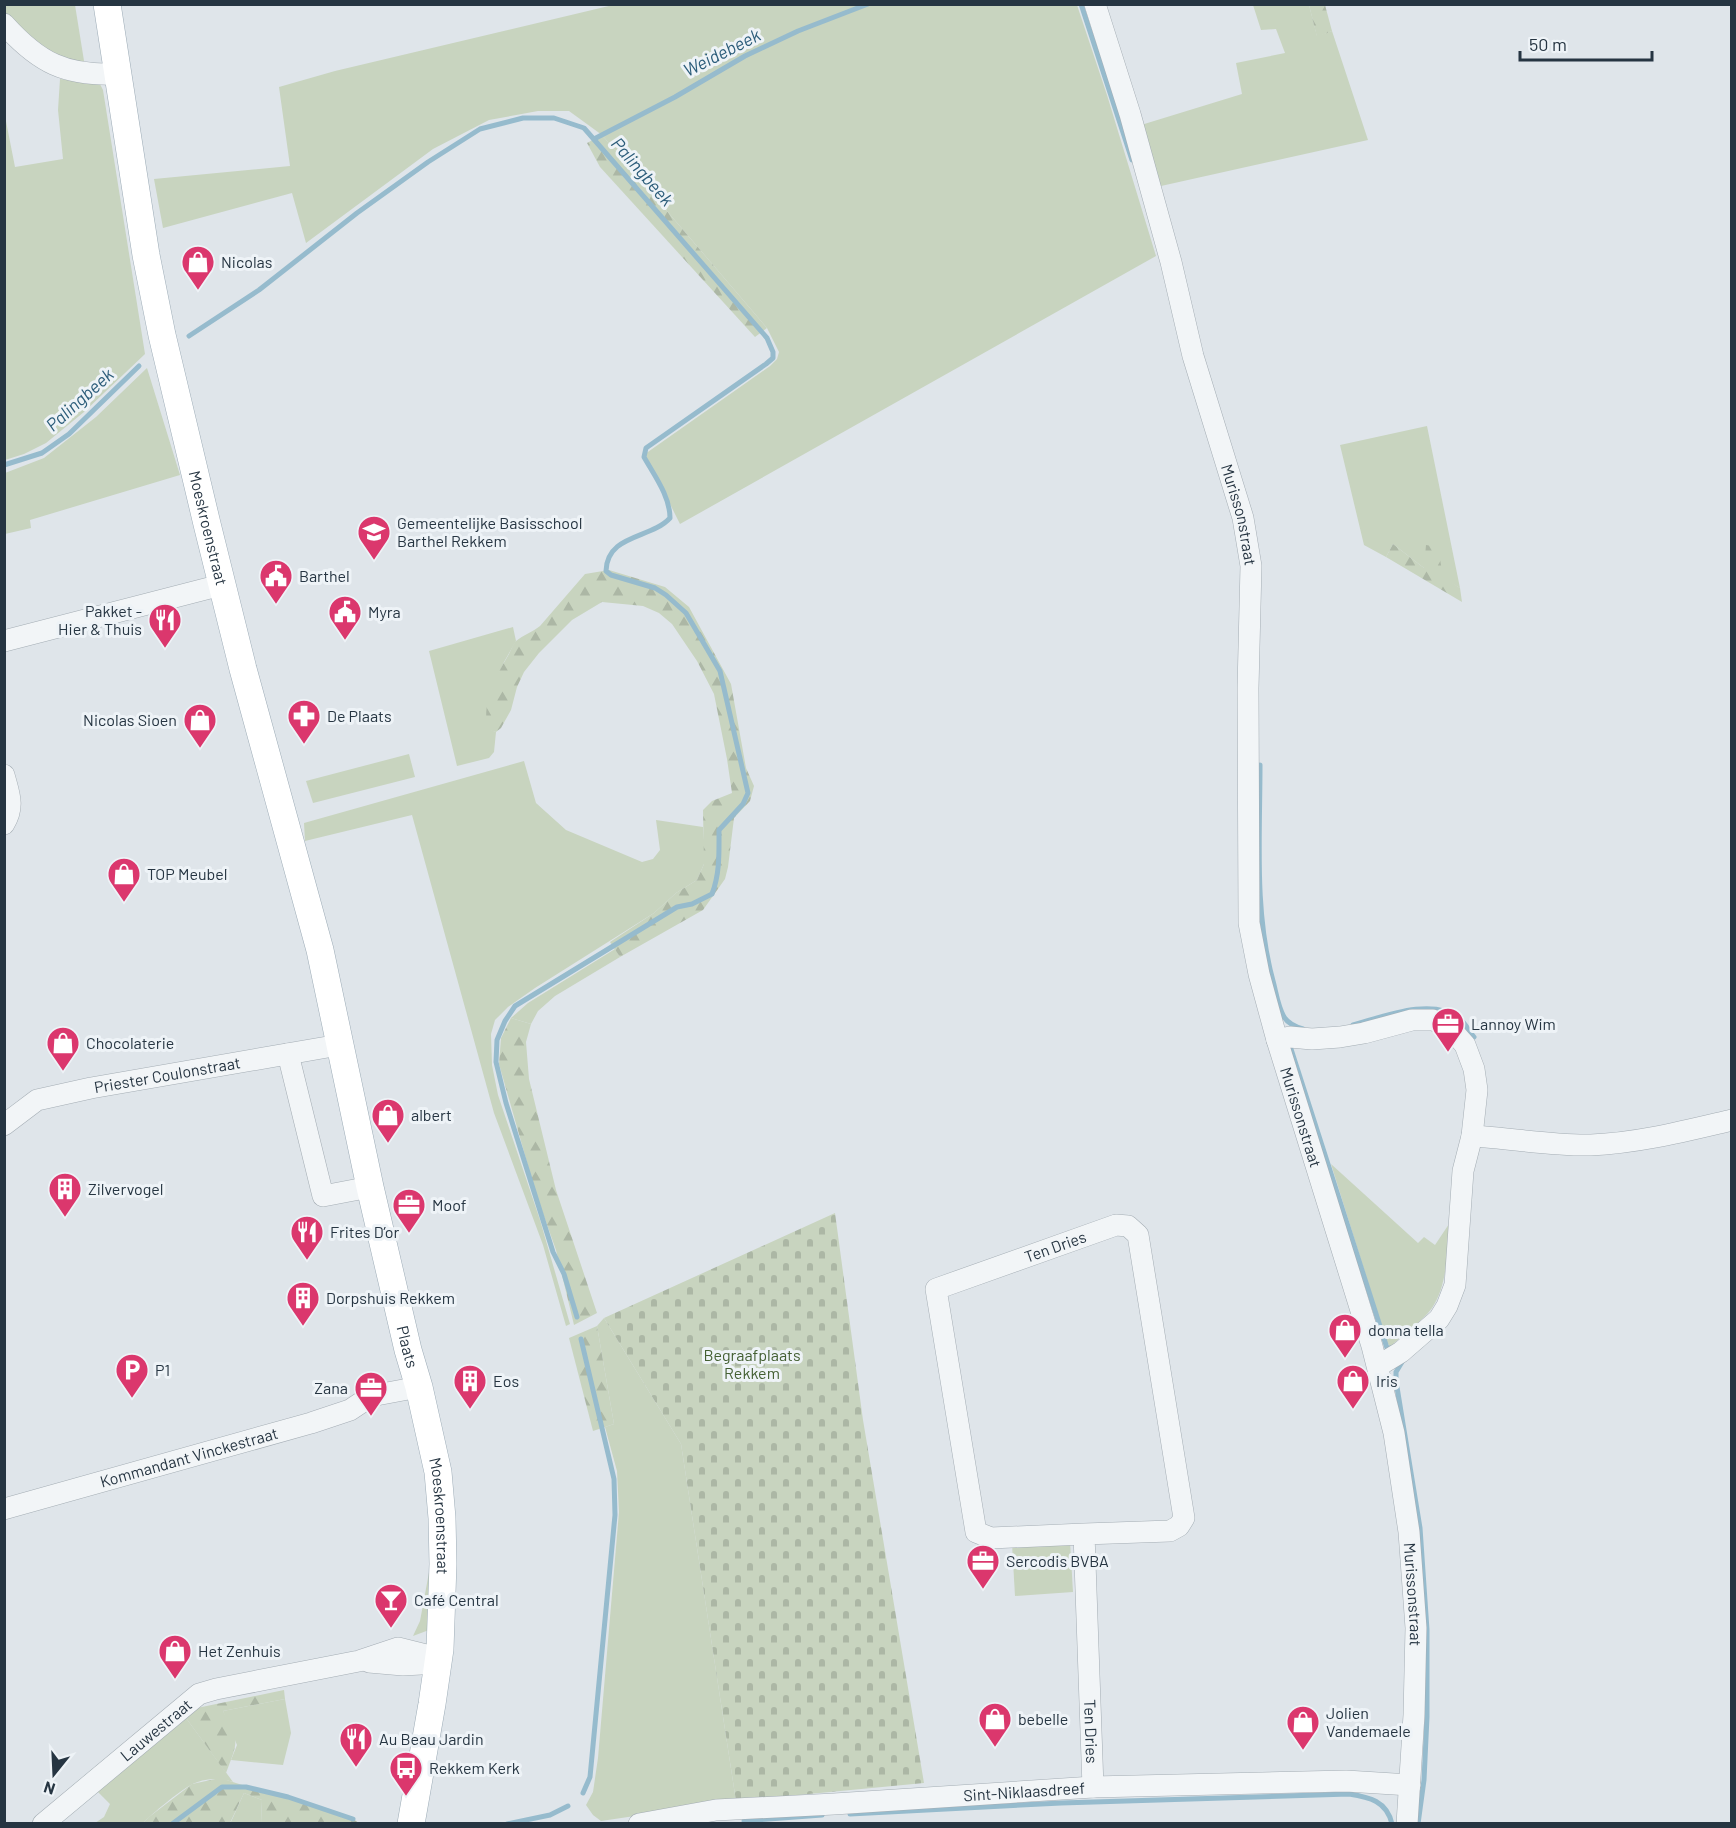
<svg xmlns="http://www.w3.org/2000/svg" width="1736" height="1828" viewBox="0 0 1736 1828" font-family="Barlow,sans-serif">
<defs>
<pattern id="forest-firs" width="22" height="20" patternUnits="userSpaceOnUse" patternTransform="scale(1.5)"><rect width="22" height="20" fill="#c8d4bf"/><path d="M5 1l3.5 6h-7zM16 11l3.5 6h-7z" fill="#acb7a5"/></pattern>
<pattern id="cemetery-stones" width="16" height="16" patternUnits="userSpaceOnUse" patternTransform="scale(1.5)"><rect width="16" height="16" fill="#c8d4bf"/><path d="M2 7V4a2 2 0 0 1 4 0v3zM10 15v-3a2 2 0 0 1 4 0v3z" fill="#acb7a5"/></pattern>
</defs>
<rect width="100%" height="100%" fill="#dfe5ea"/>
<g fill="#c8d4bf">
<polygon points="4,5 75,5 85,67 69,64 23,35 5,13"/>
<polygon points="613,5 1077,5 1107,95 1156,256 680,524 645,454 770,366 777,359 779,352 767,328 602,135 569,111 538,111 489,120 433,149 306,243 292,193 163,228 154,179 290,166 279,87 335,71"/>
<polygon points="1253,5 1309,5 1317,36 1332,31 1368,140 1161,186 1141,125 1242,94 1236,63 1285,53 1276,29 1261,30"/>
<polygon points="60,79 100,84 103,90 145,354 84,412 46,443 24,454 5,460 4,111 15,167 63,159 58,110"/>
<polygon points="147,368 180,475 30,520 31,528 5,534 5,473 44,458 96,417"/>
<polygon points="1427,426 1460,588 1424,568 1393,544 1386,557 1364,545 1340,445"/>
<polygon points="513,627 516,641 504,662 492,689 488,729 496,732 494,752 489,758 457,766 429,651"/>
<polygon points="409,754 415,777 313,803 306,781"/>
<polygon points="524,761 536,803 566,830 642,862 653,859 660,850 656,820 703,827 705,853 704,864 697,880 676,893 654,913 535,988 508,1007 495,1020 491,1034 492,1065 498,1095 540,1220 570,1324 566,1326 543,1245 494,1113 412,815 305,841 304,823"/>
<polygon points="615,949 620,957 555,996 538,1011 531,1024 511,1018 528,1003"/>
<path d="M1331,1164L1418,1243L1424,1237L1435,1245L1449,1224C1447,1251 1448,1284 1432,1308C1422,1322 1402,1335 1390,1347L1386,1340Z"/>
<polygon points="604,1318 681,1444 736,1801 601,1821 593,1815 586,1805 593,1792 598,1758 619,1512 617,1471 605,1427 614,1424 597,1326"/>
<polygon points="1070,1542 1073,1592 1015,1596 1012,1544"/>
<polygon points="430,1567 429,1630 413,1636 420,1621"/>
<polygon points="285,1699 291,1733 283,1765 231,1760 237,1745 223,1711"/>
<path d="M186,1718L233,1782C220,1778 203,1778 191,1785C179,1791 152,1814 143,1823H95L104,1817L110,1804L97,1791Z"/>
<polygon points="244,1793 262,1800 261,1823 230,1824"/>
</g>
<g fill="url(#forest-firs)">
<polygon points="1309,5 1325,5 1332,31 1317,37"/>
<polygon points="602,135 767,328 755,337 600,167 587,143"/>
<polygon points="1393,544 1424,568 1426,545 1438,547 1443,577 1460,588 1462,602 1386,557"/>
<path d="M609,570L665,587L689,607L731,684L746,768L754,786L750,801L734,818L728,867L725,879L703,910L620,957L610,942L654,913L676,893L697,880L704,864L703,810L712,801L732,793L727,759L714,694L697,661L672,624L659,613L643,606L602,602L572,620L539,653L524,672L517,687L511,710L501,728L496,732L488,730C481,704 496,676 509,654C511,650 513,644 516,641C523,635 533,632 540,626L585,574Z"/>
<polygon points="511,1018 531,1024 526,1042 529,1079 556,1190 597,1313 574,1325 556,1250 536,1194 499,1064 501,1038"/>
<polygon points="597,1326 614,1424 593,1431 569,1338"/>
<path d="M284,1690L285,1699L223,1711C240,1742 238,1741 226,1773L186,1718L197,1708Z"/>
<polygon points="220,1778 281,1797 288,1797 353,1819 359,1823 261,1823 262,1800 244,1793 230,1823 143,1823 149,1817 192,1784"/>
</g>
<polygon fill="url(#cemetery-stones)" points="835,1213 863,1420 924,1783 736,1801 681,1444 604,1318"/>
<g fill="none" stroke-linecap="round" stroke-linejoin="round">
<g stroke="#96bbcd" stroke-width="5">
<polyline points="1081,4 1132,160"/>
<polyline points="594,139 675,97 745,56 798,31 868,4"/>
<path d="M189,336L259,290L357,213L428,162L480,129L523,118H554L584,128L767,338L773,352V358L766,364L646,448L644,457C654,475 670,496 670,518C651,539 607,534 606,571L611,575L655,588L666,595L686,613L720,671L748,793L743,804L719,830C719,853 720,873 712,894L692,904L677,907L515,1006L505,1021L497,1040L496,1062L506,1103L553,1252L564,1274L577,1317"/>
<polyline points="4,465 42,453 69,434 139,366"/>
<path d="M1260,765C1260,838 1254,911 1273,981C1276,992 1278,1007 1284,1017C1288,1023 1296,1027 1303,1029"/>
<path d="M1353,1025C1383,1017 1431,997 1459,1018C1465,1023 1469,1031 1474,1037"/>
<polyline points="1291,1049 1387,1348 1392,1348"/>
<polyline points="581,1339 614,1479 615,1515 590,1777 583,1793"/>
<polyline points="1402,1362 1396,1372 1396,1381 1420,1528 1427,1630 1427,1717 1424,1780 1418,1824"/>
<path d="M850,1814L1061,1803L1349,1794C1369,1797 1387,1801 1392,1824"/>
<polyline points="744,1821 822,1815"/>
<polyline points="172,1824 222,1787 246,1787 288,1797 353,1819"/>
<polyline points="507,1824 550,1815 568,1806"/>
</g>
<g stroke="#a4adb4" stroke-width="22">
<g id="minor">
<path id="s1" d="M1095,4L1130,114L1171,262L1193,356L1243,518L1251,566L1248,688L1249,923L1259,974L1277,1040L1372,1346L1394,1433L1409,1532L1416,1628L1414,1715L1407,1824"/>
<path d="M4,24C39,63 65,76 118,74"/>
<polyline points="4,641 221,585"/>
<path d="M4,775C9,794 15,806 4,824"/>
<polyline points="1277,1040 1290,1037 1312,1039 1340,1037 1364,1033 1412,1020 1433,1020 1449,1027 1465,1045 1474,1069 1477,1090 1472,1136 1463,1171 1455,1285 1447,1306 1439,1319 1401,1352 1378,1366"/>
<polyline points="288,1054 323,1196 370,1187"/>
<path id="s2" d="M4,1125L37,1100L91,1088L339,1045"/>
<path d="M1472,1136C1511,1138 1551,1146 1591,1145C1639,1143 1685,1131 1732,1120"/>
<path id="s3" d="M4,1509L311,1423L350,1410L371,1396L419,1387"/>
<path id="s4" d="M1084,1534L991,1538L976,1532L936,1289L1116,1225L1128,1226L1138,1235L1184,1518L1179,1526L1170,1531L1084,1534L1093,1787"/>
<polyline points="369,1662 403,1665 421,1664 430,1656"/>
<path id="s5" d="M43,1824L199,1694L216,1689L359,1661L398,1648L430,1656"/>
<path id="s6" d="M639,1824L716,1810L834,1804L1093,1787L1346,1781L1410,1785"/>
</g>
</g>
<g stroke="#9dacb7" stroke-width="28">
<g id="major">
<path id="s7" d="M107,4L146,255L162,335L207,524L243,669L320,950L370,1187L408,1350L419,1387L438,1472L442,1518L443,1564L440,1649L432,1704L411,1824"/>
</g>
</g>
<use href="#minor" stroke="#f2f5f7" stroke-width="21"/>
<use href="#major" stroke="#fff" stroke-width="27"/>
</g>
<defs>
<g id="shop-pin" transform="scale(1.725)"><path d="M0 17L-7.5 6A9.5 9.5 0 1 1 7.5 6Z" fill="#db376d" stroke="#eef3f7"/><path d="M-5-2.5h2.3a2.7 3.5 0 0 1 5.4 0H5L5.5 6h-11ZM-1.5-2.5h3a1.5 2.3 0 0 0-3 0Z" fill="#fff"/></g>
<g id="school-pin" transform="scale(1.725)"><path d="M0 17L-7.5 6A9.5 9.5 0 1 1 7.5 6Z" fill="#db376d" stroke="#eef3f7"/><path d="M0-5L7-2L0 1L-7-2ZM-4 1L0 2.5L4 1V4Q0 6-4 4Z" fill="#fff"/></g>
<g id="civic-pin" transform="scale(1.725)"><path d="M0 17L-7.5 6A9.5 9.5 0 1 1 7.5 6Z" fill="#db376d" stroke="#eef3f7"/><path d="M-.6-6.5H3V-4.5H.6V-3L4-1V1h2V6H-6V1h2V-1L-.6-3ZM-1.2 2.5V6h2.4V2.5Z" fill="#fff"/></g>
<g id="restaurant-pin" transform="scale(1.725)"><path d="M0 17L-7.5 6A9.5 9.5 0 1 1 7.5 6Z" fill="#db376d" stroke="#eef3f7"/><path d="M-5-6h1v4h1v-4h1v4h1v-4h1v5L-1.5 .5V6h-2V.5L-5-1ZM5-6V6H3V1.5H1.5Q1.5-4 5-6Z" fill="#fff"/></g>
<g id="pharmacy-pin" transform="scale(1.725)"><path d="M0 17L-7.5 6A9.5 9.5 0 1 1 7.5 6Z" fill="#db376d" stroke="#eef3f7"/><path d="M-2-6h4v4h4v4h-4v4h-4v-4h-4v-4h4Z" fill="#fff"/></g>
<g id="office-pin" transform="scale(1.725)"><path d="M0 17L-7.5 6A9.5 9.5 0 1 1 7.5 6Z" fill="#db376d" stroke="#eef3f7"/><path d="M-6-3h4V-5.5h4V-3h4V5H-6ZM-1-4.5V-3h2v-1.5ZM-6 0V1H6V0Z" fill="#fff"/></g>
<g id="building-pin" transform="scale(1.725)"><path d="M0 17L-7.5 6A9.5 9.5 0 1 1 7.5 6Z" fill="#db376d" stroke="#eef3f7"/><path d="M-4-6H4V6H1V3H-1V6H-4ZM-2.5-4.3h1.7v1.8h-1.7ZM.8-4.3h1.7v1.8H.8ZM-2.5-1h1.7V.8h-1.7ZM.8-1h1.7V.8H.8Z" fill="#fff"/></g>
<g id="parking-pin" transform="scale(1.725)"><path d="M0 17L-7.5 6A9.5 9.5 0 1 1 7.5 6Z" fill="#db376d" stroke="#eef3f7"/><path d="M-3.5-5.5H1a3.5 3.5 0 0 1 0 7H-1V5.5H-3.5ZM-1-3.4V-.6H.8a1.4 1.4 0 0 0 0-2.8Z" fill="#fff"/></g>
<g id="bar-pin" transform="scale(1.725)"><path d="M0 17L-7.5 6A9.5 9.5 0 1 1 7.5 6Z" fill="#db376d" stroke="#eef3f7"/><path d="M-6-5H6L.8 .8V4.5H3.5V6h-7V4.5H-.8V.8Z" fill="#fff"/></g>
<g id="bus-pin" transform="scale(1.725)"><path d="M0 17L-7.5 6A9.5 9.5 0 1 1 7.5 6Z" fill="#db376d" stroke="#eef3f7"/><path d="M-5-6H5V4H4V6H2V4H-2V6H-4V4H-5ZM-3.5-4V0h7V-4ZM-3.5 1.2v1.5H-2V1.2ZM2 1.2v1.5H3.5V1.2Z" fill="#fff"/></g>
</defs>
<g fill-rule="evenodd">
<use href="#shop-pin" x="198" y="262"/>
<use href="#school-pin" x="374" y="532"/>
<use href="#civic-pin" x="276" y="576"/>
<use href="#civic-pin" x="345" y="612"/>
<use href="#restaurant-pin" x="165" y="620"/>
<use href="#pharmacy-pin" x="304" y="716"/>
<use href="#shop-pin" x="200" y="720"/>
<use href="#shop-pin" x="124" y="874"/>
<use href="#office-pin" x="1448" y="1024"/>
<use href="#shop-pin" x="63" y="1043"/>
<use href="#shop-pin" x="388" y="1115"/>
<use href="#building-pin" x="65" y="1189"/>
<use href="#office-pin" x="409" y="1205"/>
<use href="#restaurant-pin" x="307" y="1232"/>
<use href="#building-pin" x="303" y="1298"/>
<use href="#shop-pin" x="1345" y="1330"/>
<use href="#parking-pin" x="132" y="1370"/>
<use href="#building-pin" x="470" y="1381"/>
<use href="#shop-pin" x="1353" y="1381"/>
<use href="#office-pin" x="371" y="1388"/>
<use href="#office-pin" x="983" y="1561"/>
<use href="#bar-pin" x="391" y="1600"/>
<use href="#shop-pin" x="175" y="1651"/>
<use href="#shop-pin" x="995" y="1719"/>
<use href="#shop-pin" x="1303" y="1722"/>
<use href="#restaurant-pin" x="356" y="1739"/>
<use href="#bus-pin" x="406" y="1768"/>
</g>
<g text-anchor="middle" stroke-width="6" stroke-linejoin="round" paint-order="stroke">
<g font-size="16" fill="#263542" stroke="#eef3f7" text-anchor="start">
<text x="221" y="268">Nicolas</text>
<text x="397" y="529">Gemeentelijke Basisschool<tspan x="397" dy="18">Barthel Rekkem</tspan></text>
<text x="299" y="582">Barthel</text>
<text x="142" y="617" text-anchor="end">Pakket -<tspan x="142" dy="18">Hier &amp; Thuis</tspan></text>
<text x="368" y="618">Myra</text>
<text x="327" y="722">De Plaats</text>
<text x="177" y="726" text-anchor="end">Nicolas Sioen</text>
<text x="147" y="880">TOP Meubel</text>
<text x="1471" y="1030">Lannoy Wim</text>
<text x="86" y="1049">Chocolaterie</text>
<text x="411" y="1121">albert</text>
<text x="88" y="1195">Zilvervogel</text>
<text x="432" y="1211">Moof</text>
<text x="330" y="1238">Frites D’or</text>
<text x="326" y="1304">Dorpshuis Rekkem</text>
<text x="1368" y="1336">donna tella</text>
<text x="155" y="1376">P1</text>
<text x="493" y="1387">Eos</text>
<text x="1376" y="1387">Iris</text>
<text x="348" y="1394" text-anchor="end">Zana</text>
<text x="1006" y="1567">Sercodis BVBA</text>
<text x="414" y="1606">Café Central</text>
<text x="198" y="1657">Het Zenhuis</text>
<text x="1326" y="1719">Jolien<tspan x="1326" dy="18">Vandemaele</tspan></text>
<text x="1018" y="1725">bebelle</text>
<text x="379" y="1745">Au Beau Jardin</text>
<text x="429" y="1774">Rekkem Kerk</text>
</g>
<g font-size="16" fill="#263542" stroke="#eef3f7">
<text dy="6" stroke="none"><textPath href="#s1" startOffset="531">Murissonstraat</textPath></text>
<text dy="6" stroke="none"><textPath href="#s7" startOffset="534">Moeskroenstraat</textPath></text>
<text dy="6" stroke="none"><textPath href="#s2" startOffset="174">Priester Coulonstraat</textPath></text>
<text dy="6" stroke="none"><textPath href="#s1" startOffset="1142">Murissonstraat</textPath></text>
<text dy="6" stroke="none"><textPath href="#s4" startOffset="482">Ten Dries</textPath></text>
<text dy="6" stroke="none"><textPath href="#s7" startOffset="1377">Plaats</textPath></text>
<text dy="6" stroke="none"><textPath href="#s3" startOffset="192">Kommandant Vinckestraat</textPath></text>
<text dy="6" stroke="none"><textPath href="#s7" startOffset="1550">Moeskroenstraat</textPath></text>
<text dy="6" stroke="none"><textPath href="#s1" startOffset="1634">Murissonstraat</textPath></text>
<text dy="6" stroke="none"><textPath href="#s5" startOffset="147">Lauwestraat</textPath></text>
<text dy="6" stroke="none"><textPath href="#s4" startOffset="1162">Ten Dries</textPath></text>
<text dy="6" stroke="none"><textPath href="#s6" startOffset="387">Sint-Niklaasdreef</textPath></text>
</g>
<g font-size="16" fill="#435f32" stroke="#eef3f7">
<text x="752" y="1361">Begraafplaats<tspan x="752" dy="18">Rekkem</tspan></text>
</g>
<g font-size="18" font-style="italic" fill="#2c5d7a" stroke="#eef3f7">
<text transform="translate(722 53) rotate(-27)" y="6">Weidebeek</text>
<text transform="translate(642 172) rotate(49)" y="6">Palingbeek</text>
<text transform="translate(80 400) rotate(-42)" y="6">Palingbeek</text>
</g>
</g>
<rect width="1736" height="1828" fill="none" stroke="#263542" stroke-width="12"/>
<g transform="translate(54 1774) rotate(198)" stroke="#eef3f7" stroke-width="4.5" paint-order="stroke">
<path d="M0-4.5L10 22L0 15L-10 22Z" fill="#263542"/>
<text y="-9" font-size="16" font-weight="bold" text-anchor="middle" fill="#263542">N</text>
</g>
<path d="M1520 51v9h132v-9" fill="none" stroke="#263542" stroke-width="3"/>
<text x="1529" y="51" font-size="18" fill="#263542" stroke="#eef3f7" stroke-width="4.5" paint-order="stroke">50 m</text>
</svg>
